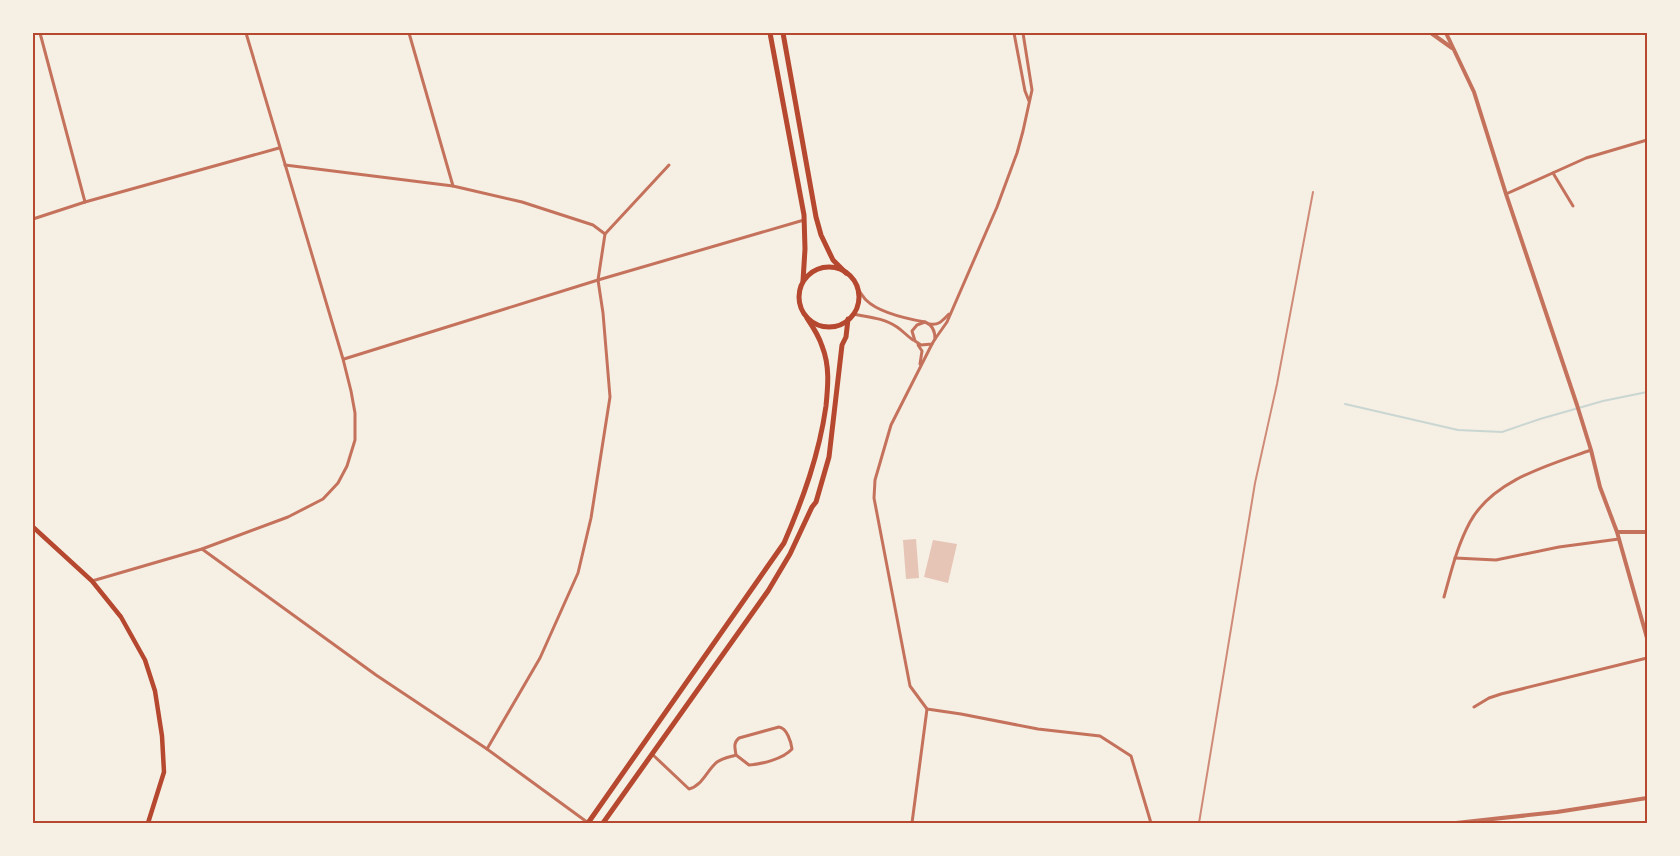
<svg xmlns="http://www.w3.org/2000/svg" width="1680" height="856" viewBox="0 0 1680 856" font-family="'Work Sans',sans-serif">
<rect width="100%" height="100%" fill="#f6efe4"/>
<g fill="none" stroke-linecap="round" stroke-linejoin="round">
<polyline stroke="#c9d6d2" stroke-width="2" points="1345,404 1458,430 1502,432 1540,419 1603,401 1647,392"/>
</g>
<g fill="#e6c5b7">
<polygon points="916,539 919,578 906,579 903,540"/>
<polygon points="933,540 957,544 948,583 924,577"/>
</g>
<g fill="none" stroke-linecap="round" stroke-linejoin="round">
<g stroke="#c5725c" stroke-width="3">
<polyline points="40,33 85,202"/>
<polyline points="409,33 453,186"/>
<polyline points="1014,33 1025,91 1029,101"/>
<polyline points="285,165 453,186 522,202 593,225 605,234 598,280 603,313 610,397 591,518 578,573 540,658 487,749"/>
<polyline points="1553,173 1573,206"/>
<polyline points="1506,194 1586,158 1647,140"/>
<polyline points="33,219 85,202 279,148"/>
<polyline points="605,234 669,165"/>
<path d="M857,288C860,292 863,297 866,300C879,313 908,319 925,322"/>
<path d="M853,314C868,317 884,318 897,327C903,331 907,336 913,340"/>
<path d="M925,322C933,325 935,331 935,339L932,344L921,345L915,341L912,331L917,325Z"/>
<path d="M930,324C939,326 944,319 949,314"/>
<polyline points="935,339 947,322 997,207 1017,153 1023,131 1032,90 1023,33"/>
<polyline points="932,344 891,425 875,480 874,498 910,686 927,709 961,714 1038,729 1100,736 1131,756 1151,823"/>
<polyline points="918,345 922,351 920,364"/>
<polyline points="344,359 598,280 804,220"/>
<polyline points="202,549 376,675 487,749 587,822"/>
<polyline points="1455,558 1496,560 1559,547 1619,539"/>
<polyline points="92,581 202,549 288,517 323,499 338,483 347,466 355,440 355,413 351,391 343,359 246,33"/>
<path d="M1444,597C1451,572 1457,546 1470,522C1493,480 1549,465 1591,450"/>
<polyline points="1474,707 1489,698 1501,694 1647,658"/>
<path d="M779,727C787,728 791,742 792,749C783,759 762,764 749,765L736,755C735,748 733,743 739,738Z"/>
<path d="M652,754L689,789C702,786 707,770 717,762C723,758 730,757 736,755"/>
<polyline points="912,823 927,709"/>
</g>
<g stroke="#c5725c" stroke-width="4">
<polyline points="1431,33 1452,48"/>
<polyline points="1446,33 1474,92 1506,194 1577,405 1591,450 1600,487 1617,532 1647,638"/>
<polyline points="1618,532 1647,532"/>
<polyline points="1456,823 1557,812 1647,798"/>
</g>
<polyline stroke="#b5482f" stroke-width="4.5" points="33,527 92,581 121,617 145,660 155,691 162,736 164,772 148,823"/>
<g stroke="#b5482f" stroke-width="5">
<polyline points="770,33 804,215 805,249 803,281"/>
<polyline points="783,33 816,217 821,235 833,260 846,273"/>
<circle cx="829" cy="297" r="30"/>
<path d="M588,823L784,543C803,499 819,455 826,406C828,386 830,366 822,346C819,336 813,327 807,318"/>
<polyline points="603,823 768,591 790,554 812,507 816,502 829,457 842,345 846,337 848,319"/>
</g>
<polyline stroke="#cf8b77" stroke-width="2" points="1199,823 1255,483 1277,384 1313,192"/>
</g>
<rect width="1680" height="856" fill="none" stroke="#f6efe4" stroke-width="69"/>
<rect x="34" y="34" width="1612" height="788" fill="none" stroke="#b5482f" stroke-width="2"/>
</svg>
